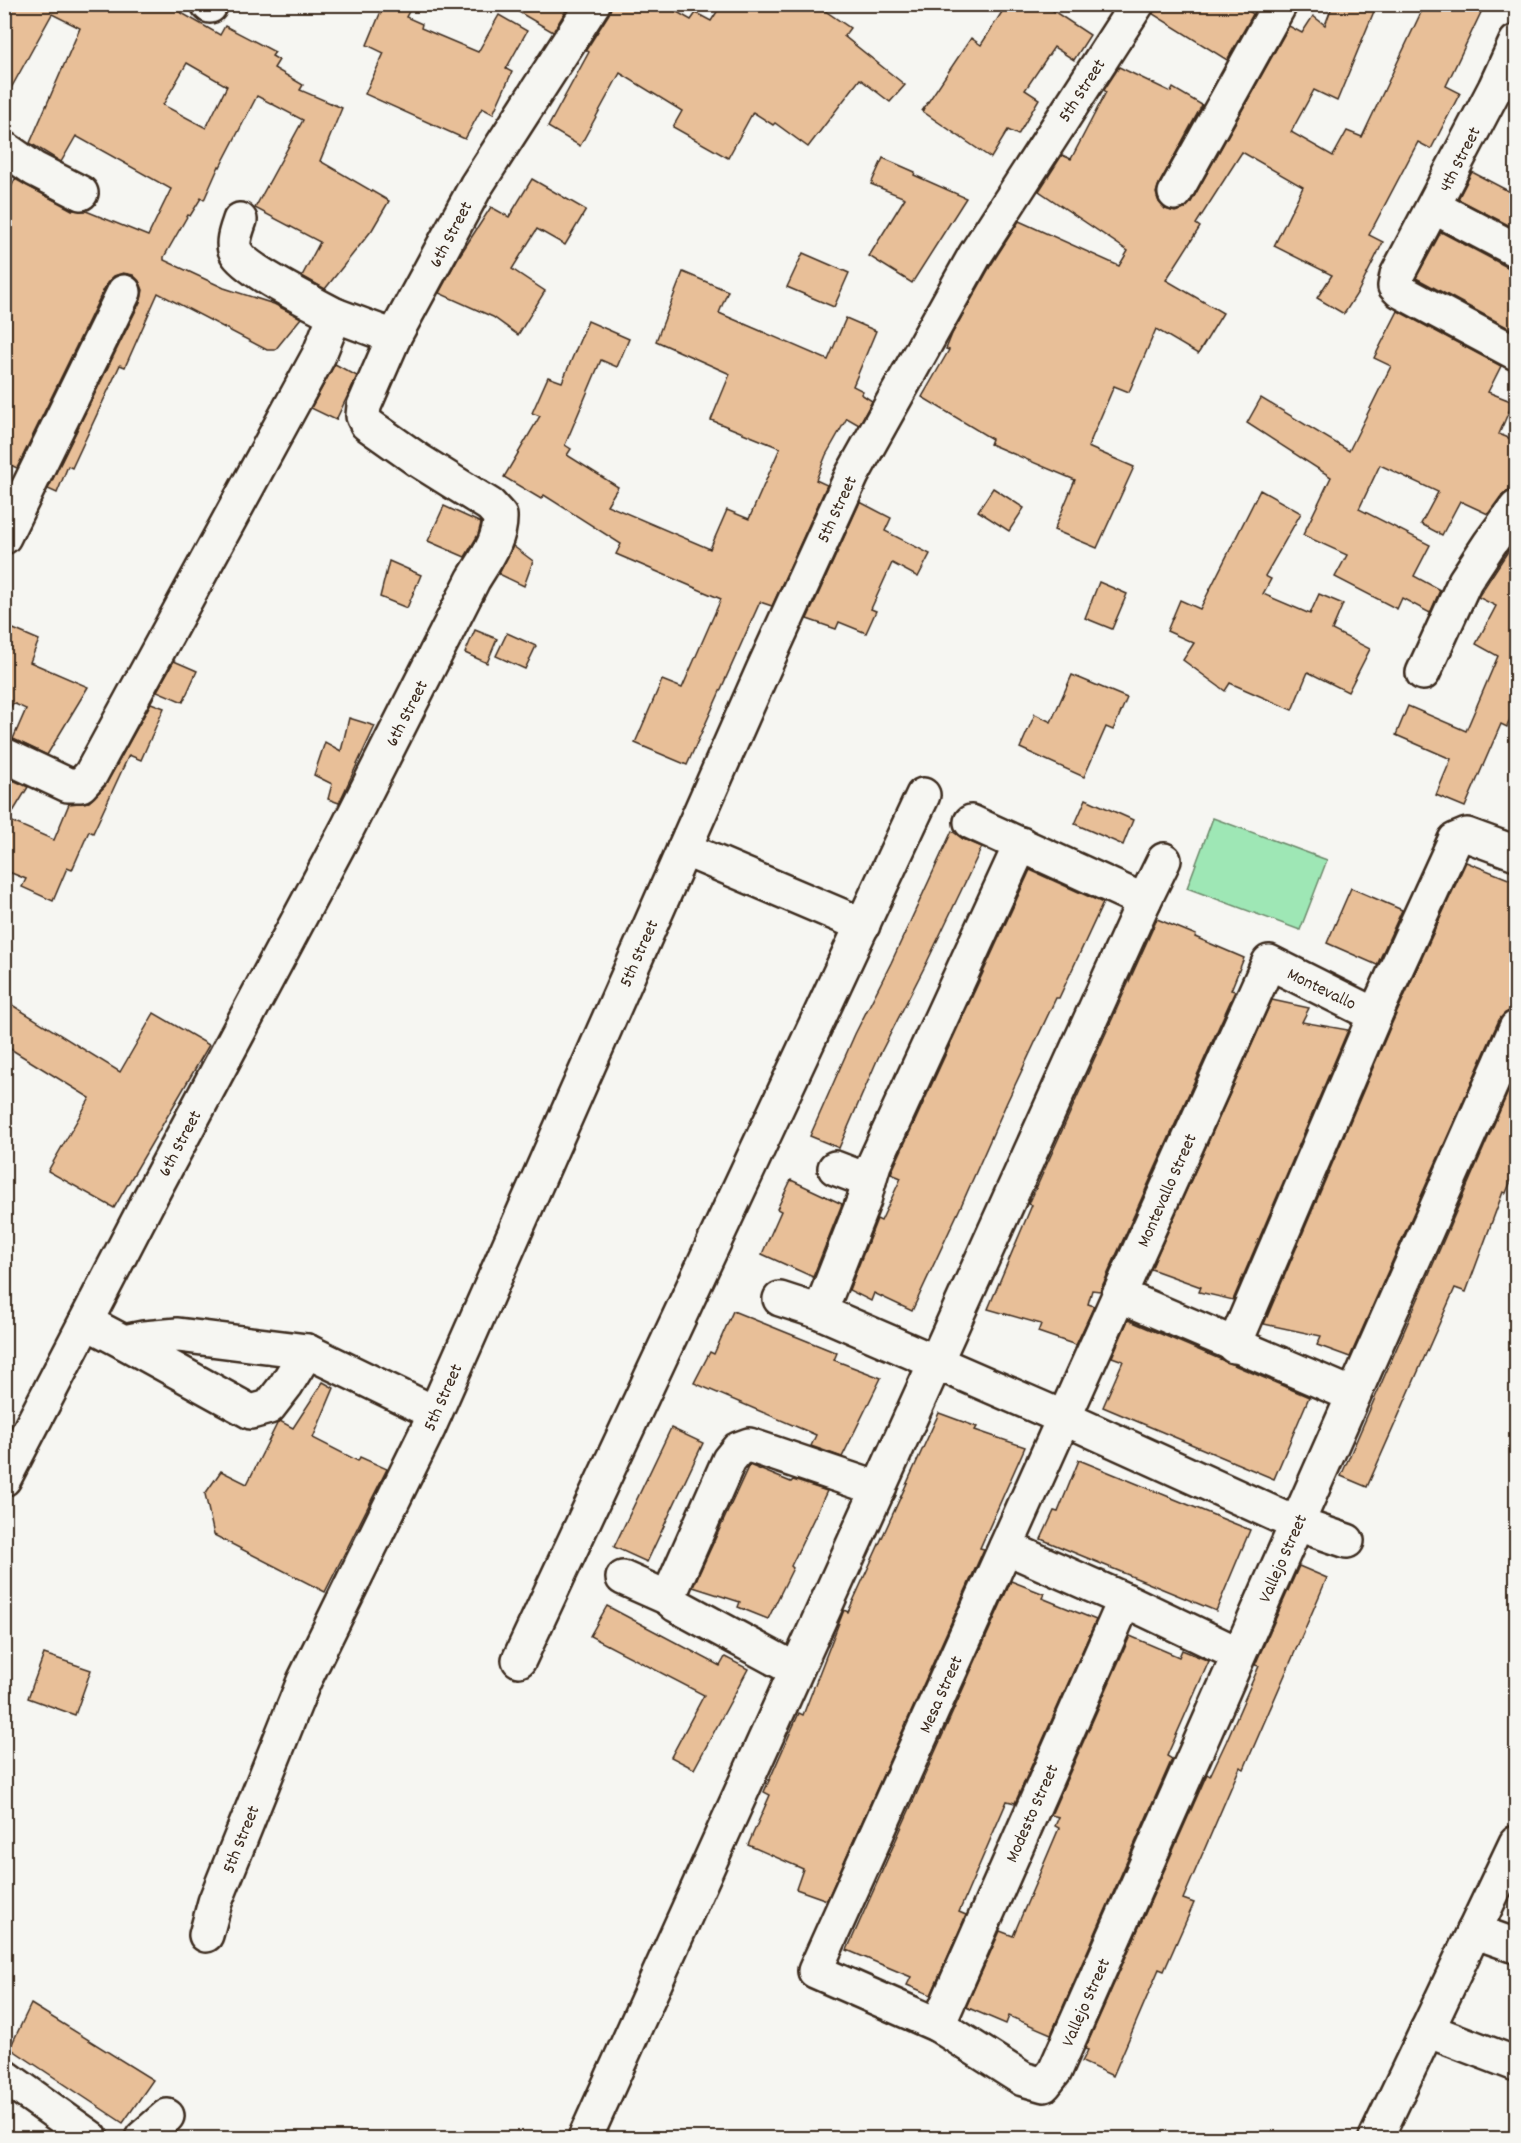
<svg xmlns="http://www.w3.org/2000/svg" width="1521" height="2143" viewBox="0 0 1521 2143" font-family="Dekko,sans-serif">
<rect width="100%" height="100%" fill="#f6f6f2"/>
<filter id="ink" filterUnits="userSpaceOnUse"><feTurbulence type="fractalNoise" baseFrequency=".0167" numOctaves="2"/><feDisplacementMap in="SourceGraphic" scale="12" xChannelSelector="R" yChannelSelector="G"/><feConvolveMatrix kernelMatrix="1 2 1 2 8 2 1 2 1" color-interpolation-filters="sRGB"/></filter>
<g filter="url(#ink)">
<polygon fill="#9ee7b5" stroke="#6c886a" stroke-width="1.5" points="1213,818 1327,860 1300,930 1187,888"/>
<g fill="#e8bf98" stroke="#3b2a1e" stroke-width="1.5" fill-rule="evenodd">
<path d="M4,4H166L220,35L225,26L275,52L272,56L279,60L274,68L303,85L300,90L342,108L320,161L389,201L372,230L325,289L302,276L320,242L255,208L303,120L257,96L220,167L219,166L204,200L201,198L190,216L188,215L164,257V260L224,288L274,304L301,318L275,350H267L158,293L125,367L120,365L72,468L68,466L57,493L48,489L141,300L143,290L139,281L133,275L123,273L114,276L107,283L17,468L4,462V202L15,179L72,210L86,211L148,236L171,189L76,136L61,162L30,143L80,28L52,14L4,101ZM187,63L227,86L206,128L163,105Z"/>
<polygon points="384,4 413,4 406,17 422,24 421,28 478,52 499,15 527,31 506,69 512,72 493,114 482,108 465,139 365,94 384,53 367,45"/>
<polygon points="505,4 570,4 553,32"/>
<polygon points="612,4 663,4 691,20 696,13 711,21 722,4 815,4 850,28 844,36 905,85 890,102 860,79 808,147 775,123 773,125 753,112 728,158 673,127 682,111 620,73 580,146 548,127 589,52 586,50 609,14"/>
<polygon points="1007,4 1043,4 1090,35 1074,60 1054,47 1025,90 1039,99 1018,135 1008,130 991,158 922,111 971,38 981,45"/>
<polygon points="1156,4 1238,4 1253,14 1227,60 1153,14"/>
<polygon points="1333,4 1377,4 1337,101 1314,90 1291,132 1333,156 1347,131 1362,137 1425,4 1485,4 1446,86 1460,93 1431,149 1418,142 1369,235 1383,242 1358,292 1344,314 1317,298 1332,275 1274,246 1303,187 1242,152 1196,224 1200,227 1166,280 1223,313 1198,354 1156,329 1129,392 1114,386 1088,447 1134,467 1097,548 1054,530 1075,480 990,444 992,439 922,397 949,350 946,349 952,334 991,265 1019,221 1119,266 1128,251 1039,191 1062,155 1071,159 1106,92 1104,90 1119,67 1171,92 1173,88 1202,105 1159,184 1156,193 1159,202 1165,209 1175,212 1184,209 1191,202 1289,26 1302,33 1313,16 1325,25"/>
<polygon points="883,158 915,172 914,175 966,198 912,283 869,256 905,198 871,184"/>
<polygon points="1472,172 1516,195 1516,229 1458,199"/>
<polygon points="532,179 586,210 565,245 537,229 512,269 545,291 518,335 493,317 439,293 458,258 491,207 509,217"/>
<polygon points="1441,232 1507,267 1516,269 1516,332 1416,278"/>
<polygon points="803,253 849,273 834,307 787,287"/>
<polygon points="683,272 728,291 719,313 828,360 846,318 876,331 853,386 863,391 861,394 872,401 859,425 847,418 826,455 816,480 827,485 772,606 760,602 687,765 635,743 662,680 682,688 721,599 616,554 621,544 544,495 541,499 504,477 540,416 532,413 548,377 562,382 588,321 629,339 617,367 601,360 565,445 571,449 567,455 618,487 607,505 710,549 727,510 749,519 780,448 711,420 730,374 656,341"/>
<polygon points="1398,311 1501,366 1488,392 1513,402 1499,434 1516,441 1516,490 1508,491 1501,496 1488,514 1460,501 1442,535 1421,524 1438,492 1380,465 1359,509 1430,545 1414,576 1440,590 1430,613 1402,598 1397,609 1335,577 1347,555 1303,535 1331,477 1247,423 1261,398 1349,451 1391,366 1374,358"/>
<polygon points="335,364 357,376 336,420 311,408"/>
<polygon points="993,488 1024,508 1009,531 978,511"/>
<polygon points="1260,490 1301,513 1265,576 1271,579 1263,594 1310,614 1319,594 1343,604 1332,630 1370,649 1348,692 1308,672 1292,710 1230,683 1225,691 1183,660 1194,643 1167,631 1180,600 1200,609"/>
<polygon points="860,502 891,518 885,531 930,554 918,577 892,563 871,609 876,611 866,633 839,622 836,629 807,619"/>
<polygon points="444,506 481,523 478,535 465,557 428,541"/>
<polygon points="1516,539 1516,704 1507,727 1501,724 1465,807 1436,795 1451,759 1396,735 1408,706 1466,731 1498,656 1476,644 1496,606 1478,597"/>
<polygon points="513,546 533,561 524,586 499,574"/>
<polygon points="389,561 421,575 407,608 380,597"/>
<polygon points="1099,582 1127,594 1112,629 1085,618"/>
<polygon points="4,625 39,640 30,662 88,687 47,755 13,739 26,709 13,703 4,721"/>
<polygon points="475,630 497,639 487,663 465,653"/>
<polygon points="507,633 536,646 525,669 496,656"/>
<polygon points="174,661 197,671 183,702 157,691"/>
<polygon points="1072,675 1127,698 1113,730 1106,727 1084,777 1020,748 1035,714 1051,722"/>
<polygon points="151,703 164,708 141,760 129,755 93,833 89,831 72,870 67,868 53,901 22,887 26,879 4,870 4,776 28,787 8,820 54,840 69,804 89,802 105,786"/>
<polygon points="349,718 375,726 339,803 328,799 332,784 314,775 325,742 341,751"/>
<polygon points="1086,799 1133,820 1123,845 1075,824"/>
<polygon points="952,831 963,839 982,847 927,962 878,1058 839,1148 810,1136 855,1034 891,963"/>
<polygon points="1466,862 1516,882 1516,1004 1514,1009 1505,1013 1499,1020 1350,1357 1317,1345 1321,1336 1264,1324 1392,1023"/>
<polygon points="1030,870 1103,903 1059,998 1056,998 1007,1102 961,1206 912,1311 874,1293 871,1301 849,1290 877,1219 881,1221 901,1178 891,1174 892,1171"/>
<polygon points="1351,888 1402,910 1377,965 1327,943"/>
<polygon points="1157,919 1196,935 1195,937 1244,958 1231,990 1235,991 1100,1291 1092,1290 1088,1304 1094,1306 1076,1345 1038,1332 1041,1324 988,1309 1032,1205 1029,1204"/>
<polygon points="4,1000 120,1072 154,1013 209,1045 114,1208 48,1171 90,1098 4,1045"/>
<polygon points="1272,1000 1309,1008 1302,1022 1348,1030 1233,1300 1199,1292 1201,1287 1151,1269"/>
<polygon points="1508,1092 1516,1095 1516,1168 1506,1193 1503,1192 1466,1292 1455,1288 1367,1487 1341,1476"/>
<polygon points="791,1180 842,1204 813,1277 762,1254 781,1211 777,1209"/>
<polygon points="733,1311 837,1353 834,1360 881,1378 842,1457 811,1446 816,1435 694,1383 710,1352 714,1354"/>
<polygon points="1128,1320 1309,1397 1274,1479 1103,1407 1123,1361 1112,1357"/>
<polygon points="323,1382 334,1388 313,1438 358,1461 360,1457 387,1469 325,1592 214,1535 205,1494 221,1471 247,1484 278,1422 280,1421 293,1428"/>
<polygon points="939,1413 977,1427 975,1430 1025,1447 980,1548 984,1549 827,1900 796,1889 803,1869 748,1845 770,1795 764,1792 799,1713 803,1715 844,1610 848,1612"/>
<polygon points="671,1428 703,1443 647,1562 614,1547"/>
<polygon points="1079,1460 1250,1530 1216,1611 1041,1539 1054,1511 1058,1512"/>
<polygon points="749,1465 791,1482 793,1480 827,1491 791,1566 793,1568 768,1619 738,1607 740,1602 693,1587"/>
<polygon points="1299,1566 1327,1578 1244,1769 1240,1767 1183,1899 1194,1903 1164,1971 1159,1969 1113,2076 1082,2062 1088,2050 1085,2049 1207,1774 1210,1776 1226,1742 1259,1666 1255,1665"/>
<polygon points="1011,1581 1044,1594 1042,1598 1096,1620 1015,1803 1007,1801 959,1912 966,1915 931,1995 907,1985 911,1977 847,1950"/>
<polygon points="607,1606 720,1666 725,1657 748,1669 694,1769 671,1757 704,1695 590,1636"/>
<polygon points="1130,1636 1179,1657 1182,1650 1209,1661 1167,1756 1172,1759 1051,2034 1009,2016 1006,2024 966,2007 1000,1931 1013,1936 1059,1828 1055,1826 1059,1817 1051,1815"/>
<polygon points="44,1654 91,1670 75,1715 28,1698"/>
<polygon points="31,2004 153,2080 123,2123 10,2048"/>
</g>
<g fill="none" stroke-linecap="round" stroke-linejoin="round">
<g stroke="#3b2a1e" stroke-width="38">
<g id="minor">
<polyline points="208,4 210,6"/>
<polyline points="1516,42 1495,88 1397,275 1395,286 1400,291 1516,353"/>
<polyline points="4,148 34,169 81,193"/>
<polyline points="1175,193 1280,4"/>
<polyline points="1434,207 1516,250"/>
<path d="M240,220C237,229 231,243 236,252C245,270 315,304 335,315"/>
<polyline points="4,537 124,292"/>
<polyline points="1423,673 1465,581 1490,543 1516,508"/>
<polyline points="4,755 68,785 81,785 91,774 319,355 335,315 394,337"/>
<polyline points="971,822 1144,901"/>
<polyline points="684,849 863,925"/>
<polyline points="1375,1015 1269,962 815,1971 938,2025 1023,2079 1044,2085 1055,2071 1516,1028"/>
<polyline points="835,1168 869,1181 874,1164 1021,844"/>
<polyline points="1119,1295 1353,1395"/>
<polyline points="780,1299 820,1312 1064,1418 1297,1524 1347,1541"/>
<polyline points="820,1312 864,1200 869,1181"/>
<polyline points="86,1322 124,1342 144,1338 178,1335 307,1351 435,1413"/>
<polyline points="124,1342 251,1412 269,1407 286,1385 307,1351"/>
<polyline points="1234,1346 1375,1015 1455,840 1467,835 1516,853"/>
<path d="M4,1479L154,1190L347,829L473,580C485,560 501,540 500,516L490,505L418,460L367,424L363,416L364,406L394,337L476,186L593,4"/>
<polyline points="1006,1547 1125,1600 1238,1654"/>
<polyline points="623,1578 668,1598 676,1605 796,1670"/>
<polyline points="668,1598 729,1460 738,1449 749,1445 879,1489"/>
<polyline points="519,1660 923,795"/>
<polyline points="1474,1931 1516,1946"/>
<polyline points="206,1935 215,1902 304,1681 428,1429 763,670 852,475 975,255 1137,4"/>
<polyline points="938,2025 1125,1600"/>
<polyline points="1427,2030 1516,2064"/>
<polyline points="4,2076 91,2138"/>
<polyline points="142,2138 167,2116"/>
<polyline points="585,2138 1144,901 1164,860"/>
<polyline points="1376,2138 1516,1843"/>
</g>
</g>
<use href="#minor" stroke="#f6f6f2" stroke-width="33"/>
</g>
</g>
<g text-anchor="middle" stroke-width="6" stroke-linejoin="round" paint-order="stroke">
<g font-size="18" fill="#3b2a1e" stroke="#f6f6f2">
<text transform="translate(1081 90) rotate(-57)" y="6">5th Street</text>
<text transform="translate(1459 159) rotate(-63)" y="6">4th Street</text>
<text transform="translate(450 234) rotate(-62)" y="6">6th Street</text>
<text transform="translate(836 509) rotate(-65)" y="6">5th Street</text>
<text transform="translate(406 713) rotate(-63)" y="6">6th Street</text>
<text transform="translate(638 953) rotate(-66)" y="6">5th Street</text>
<text transform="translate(1322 988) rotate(26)" y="6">Montevallo</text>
<text transform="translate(179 1143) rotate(-62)" y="6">6th Street</text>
<text transform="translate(1166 1190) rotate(-66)" y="6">Montevallo Street</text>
<text transform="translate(442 1397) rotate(-66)" y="6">5th Street</text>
<text transform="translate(1282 1558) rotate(-66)" y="6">Vallejo Street</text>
<text transform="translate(940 1694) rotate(-66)" y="6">Mesa Street</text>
<text transform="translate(1031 1813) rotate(-66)" y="6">Modesto Street</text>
<text transform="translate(240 1839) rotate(-68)" y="6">5th Street</text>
<text transform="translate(1085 2002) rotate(-66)" y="6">Vallejo Street</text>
</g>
</g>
<rect width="1521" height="2143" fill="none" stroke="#f6f6f2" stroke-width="24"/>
<rect x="12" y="12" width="1497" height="2119" fill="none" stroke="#3b2a1e" stroke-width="2" filter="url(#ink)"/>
</svg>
